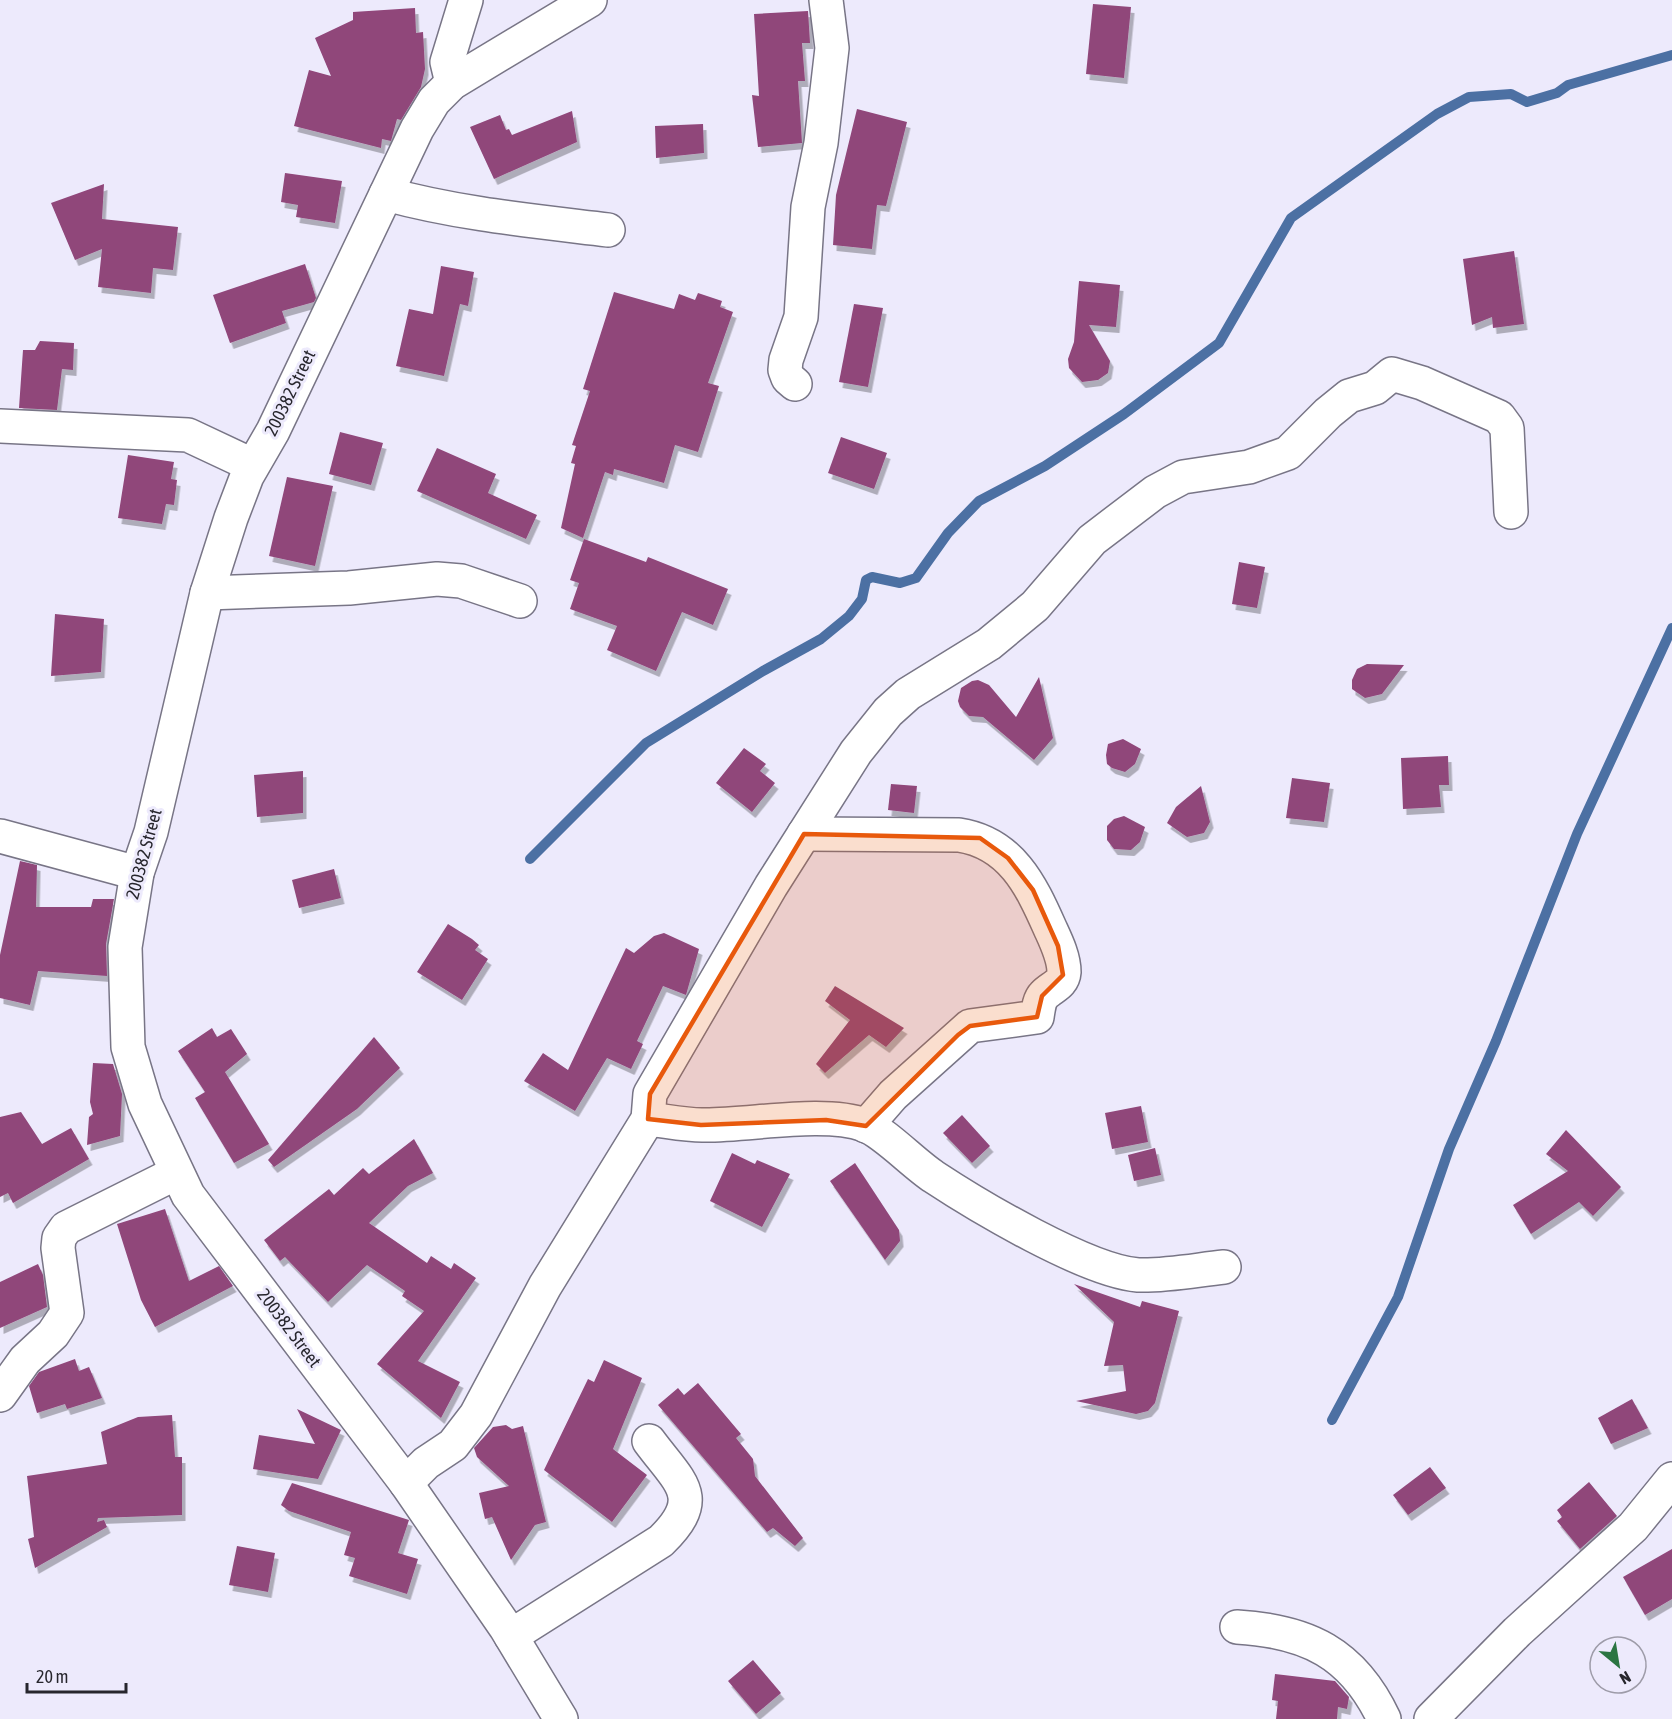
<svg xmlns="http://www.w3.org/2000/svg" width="1672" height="1719" viewBox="0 0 1672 1719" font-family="'Asap Condensed',sans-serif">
<defs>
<filter id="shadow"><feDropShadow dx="3.5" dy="6" stdDeviation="0" flood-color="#0004"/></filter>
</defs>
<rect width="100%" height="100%" fill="#edeafc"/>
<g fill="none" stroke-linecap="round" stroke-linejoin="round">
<g stroke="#4c70a3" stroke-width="10">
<polyline points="530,859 646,743 763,671 821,639 849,616 862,599 866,580 872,577 900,583 916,578 948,533 979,501 1045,466 1124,414 1219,343 1291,218 1437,114 1469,97 1511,94 1527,102 1557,93 1568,85 1672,55"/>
<polyline points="1332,1420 1398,1297 1449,1149 1496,1041 1577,834 1672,628"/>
</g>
</g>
<g fill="#90467a" filter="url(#shadow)">
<polygon points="1093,4 1131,7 1124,78 1086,74"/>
<polygon points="415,8 416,33 423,32 425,69 421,87 401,120 397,119 391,141 382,139 381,148 294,126 309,70 331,76 315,38 353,20 353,12"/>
<polygon points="808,11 810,43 802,43 805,81 798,81 802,143 758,147 752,95 759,96 754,14"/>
<polygon points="857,109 907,122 886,206 877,205 872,249 833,245 836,195"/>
<polygon points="572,111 577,142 494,179 470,127 500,115 506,130 509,129 512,135"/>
<polygon points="703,124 704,153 656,158 655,126"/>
<polygon points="285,173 342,181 335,223 296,217 298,205 281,202"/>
<polygon points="104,184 102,219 178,227 173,270 153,268 151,293 98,287 102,249 75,260 51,203"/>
<polygon points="1514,251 1524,324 1493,328 1492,317 1472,325 1463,259"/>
<polygon points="305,264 316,298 314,302 282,311 286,323 230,343 213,295"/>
<polygon points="441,266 474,272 468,306 460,304 444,376 396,366 409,309 433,314"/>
<polygon points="1079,281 1120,285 1116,327 1089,325 1110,361 1108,373 1098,380 1082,382 1069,368 1068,359 1074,342"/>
<polygon points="614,292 674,309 679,294 695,300 698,293 722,301 720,307 733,312 708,383 719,386 698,452 675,445 664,483 614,469 613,475 605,472 583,538 561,528 575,464 571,463 576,446 572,445 590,391 583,389"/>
<polygon points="854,304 883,308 868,387 839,382"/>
<polygon points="40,341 74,343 73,370 62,369 57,410 19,408 23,350 35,350"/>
<polygon points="340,432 383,443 371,485 329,474"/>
<polygon points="841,437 887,453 874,489 828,473"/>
<polygon points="437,448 496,474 488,493 537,515 526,539 417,491"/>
<polygon points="128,455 174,462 171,479 177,480 174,505 166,504 162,524 118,518"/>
<polygon points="287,477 333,486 315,566 269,556"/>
<polygon points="584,539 646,562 648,557 728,589 713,625 682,612 656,671 607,650 617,626 570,609 579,583 570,580"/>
<polygon points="1239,562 1265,567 1257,608 1232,604"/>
<polygon points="55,614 104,619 101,672 51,676"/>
<polygon points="1367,664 1404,665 1382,694 1365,698 1352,689 1352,680 1357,669"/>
<polygon points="1039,677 1053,738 1034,760 983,717 969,716 960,707 958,701 961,688 972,681 978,680 989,685 1016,717"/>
<polygon points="1123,739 1141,749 1135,764 1125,772 1112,768 1107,764 1106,755 1108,744"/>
<polygon points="744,748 766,764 760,771 775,783 752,812 716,783"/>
<polygon points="1448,756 1449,785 1439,785 1441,807 1403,809 1401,758"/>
<polygon points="303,771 303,813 257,817 254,775"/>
<polygon points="1292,778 1330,783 1324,822 1286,818"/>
<polygon points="891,784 917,786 914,813 888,810"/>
<polygon points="1201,786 1210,822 1204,833 1187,837 1167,823 1176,807"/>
<polygon points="1124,816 1145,827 1140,842 1131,850 1114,849 1107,840 1107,826 1114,819"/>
<polygon points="20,861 37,865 36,907 91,907 93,899 114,899 106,944 107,976 38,971 30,1005 0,998 0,955"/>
<polygon points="334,869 341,898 299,908 292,880"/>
<polygon points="448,924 472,939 479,945 475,950 488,959 462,1000 417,972"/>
<polygon points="664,933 699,949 686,995 663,986 637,1041 643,1044 631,1069 607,1058 575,1111 524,1081 543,1053 568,1070 626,948 634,953 654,936"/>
<polygon points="835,986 904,1028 886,1047 869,1035 825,1073 816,1064 850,1020 825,1001"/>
<polygon points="212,1028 217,1037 231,1029 247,1054 225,1072 269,1144 234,1163 195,1098 205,1092 178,1051"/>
<polygon points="374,1037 400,1068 357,1109 274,1167 268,1160"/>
<polygon points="93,1063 113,1064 122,1094 120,1136 87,1145 89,1117 93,1114 90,1102"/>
<polygon points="1141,1106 1148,1142 1112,1149 1105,1113"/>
<polygon points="21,1112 42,1144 71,1128 89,1159 13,1203 8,1193 0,1197 0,1117"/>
<polygon points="962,1115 990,1146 972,1163 943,1133"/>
<polygon points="1566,1130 1621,1187 1593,1216 1579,1202 1531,1234 1513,1205 1568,1171 1546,1154"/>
<polygon points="414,1139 433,1173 408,1186 369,1223 427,1263 431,1256 451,1269 454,1263 476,1278 418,1361 460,1382 441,1418 377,1364 424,1311 402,1296 405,1291 367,1265 328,1302 285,1257 280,1261 264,1240 329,1189 334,1195 363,1168 369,1174"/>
<polygon points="1155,1148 1161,1175 1134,1181 1128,1155"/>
<polygon points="732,1153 755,1164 757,1160 790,1174 762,1227 710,1201"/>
<polygon points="855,1163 899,1230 900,1241 885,1260 830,1181"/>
<polygon points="165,1209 189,1281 219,1266 233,1286 155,1327 141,1300 117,1224"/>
<polygon points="38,1264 43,1275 47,1307 0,1328 0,1282"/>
<polygon points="1074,1284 1140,1307 1142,1301 1179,1311 1155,1403 1148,1411 1136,1414 1076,1401 1126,1391 1123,1365 1104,1366 1114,1322"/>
<polygon points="75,1359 79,1371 89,1367 102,1398 67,1409 65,1404 37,1413 29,1386 39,1372"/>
<polygon points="604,1360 642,1378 613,1449 647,1475 612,1522 544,1470 588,1379 594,1382"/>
<polygon points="698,1383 741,1434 736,1438 753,1459 755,1476 803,1538 795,1546 773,1528 767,1532 658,1405 678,1388 684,1395"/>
<polygon points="1632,1399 1648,1428 1611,1444 1598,1418"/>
<polygon points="297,1409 341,1430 318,1479 253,1469 259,1435 315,1444"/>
<polygon points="172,1415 175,1457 182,1457 182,1515 98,1518 97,1522 104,1520 107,1527 35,1568 28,1539 34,1537 27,1476 107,1464 101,1432 138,1417"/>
<polygon points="506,1425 512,1429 523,1426 546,1522 535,1525 511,1560 492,1517 485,1519 479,1493 509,1486 477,1457 474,1448 493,1427"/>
<polygon points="1430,1467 1446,1488 1408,1515 1393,1495"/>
<polygon points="1589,1482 1617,1516 1580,1549 1557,1521 1562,1517 1557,1510"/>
<polygon points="292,1483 409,1520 398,1553 418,1559 407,1594 349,1576 355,1558 344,1555 351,1532 289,1511 281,1505"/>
<polygon points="237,1546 275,1553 268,1592 229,1585"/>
<polygon points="1672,1549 1672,1599 1645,1615 1623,1577"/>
<polygon points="753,1660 781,1693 756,1714 728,1681"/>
<polygon points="1275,1674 1335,1681 1349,1697 1347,1709 1338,1707 1337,1719 1276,1719 1278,1701 1272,1700"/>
</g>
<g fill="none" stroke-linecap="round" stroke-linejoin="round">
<g stroke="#787586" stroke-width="36">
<g id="minor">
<polyline points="452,83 447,62 466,0"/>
<path d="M386,194C459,214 534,221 608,230"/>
<polyline points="795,384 788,378 785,370 786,360 801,317 808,207 821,143 832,48 826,0"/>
<polyline points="0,426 188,435 252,465"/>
<polyline points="207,593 349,588 437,579 461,581 520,601"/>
<path d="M804,834L959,835C1011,843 1031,885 1050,928C1056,941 1064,957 1064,972C1063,985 1051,987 1044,995C1039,1000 1038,1011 1037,1017L970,1026L893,1095L866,1126"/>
<polyline points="0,836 137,873"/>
<path d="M648,1119C666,1121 685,1125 702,1125C748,1126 823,1110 865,1125C885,1133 914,1164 934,1177C978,1206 1087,1271 1138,1275C1166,1276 1196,1270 1224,1267"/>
<polyline points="0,1395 25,1360 53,1334 67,1313 58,1248 59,1238 66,1228 176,1173"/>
<polyline points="406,1483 426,1463 453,1445 476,1415 545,1286 648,1119 650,1094 771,886 856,752 888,712 908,694 989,644 1035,606 1092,540 1155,492 1183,477 1249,467 1288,453 1328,413 1349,396 1375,388 1392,374 1422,383 1499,417 1507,428 1511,512"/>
<path d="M1237,1627C1307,1631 1353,1653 1384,1719"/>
<path d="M511,1636L661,1541C706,1497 680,1483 649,1441"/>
<polyline points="561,1719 506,1628 406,1483 188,1195 145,1104 128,1047 125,947 137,873 151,832 207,593 231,518 247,476 273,431 417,129 434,101 452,83 590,0"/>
<polyline points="1431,1719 1517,1632 1633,1527 1672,1479"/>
</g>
</g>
<use href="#minor" stroke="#fff" stroke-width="33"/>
</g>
<path fill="#e8590c" fill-opacity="0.2" stroke="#e8590c" stroke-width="4.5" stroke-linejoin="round" d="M804,834L980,838L1008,858L1033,890L1058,946L1063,975L1042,996L1037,1017L970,1026L958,1035L866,1126L826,1120L701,1125L648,1119L650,1094Z"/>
<g text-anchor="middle" stroke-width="6" stroke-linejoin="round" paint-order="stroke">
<g font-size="18" fill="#27262d" stroke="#edeafc">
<text transform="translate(290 393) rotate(-64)" y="6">200382 Street</text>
<text transform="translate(144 854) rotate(-75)" y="6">200382 Street</text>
<text transform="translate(289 1328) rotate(53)" y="6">200382 Street</text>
</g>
</g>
<g transform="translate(1618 1665) rotate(150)"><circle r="28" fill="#edeafc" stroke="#9e9ca9" stroke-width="1.5"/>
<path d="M0-4.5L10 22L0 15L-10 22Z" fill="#2b7542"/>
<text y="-9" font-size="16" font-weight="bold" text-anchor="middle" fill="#27262d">N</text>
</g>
<path d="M27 1683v9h99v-9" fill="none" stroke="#27262d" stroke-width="3"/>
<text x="36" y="1683" font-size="18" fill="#27262d" stroke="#edeafc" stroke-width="4.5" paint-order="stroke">20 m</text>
</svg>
